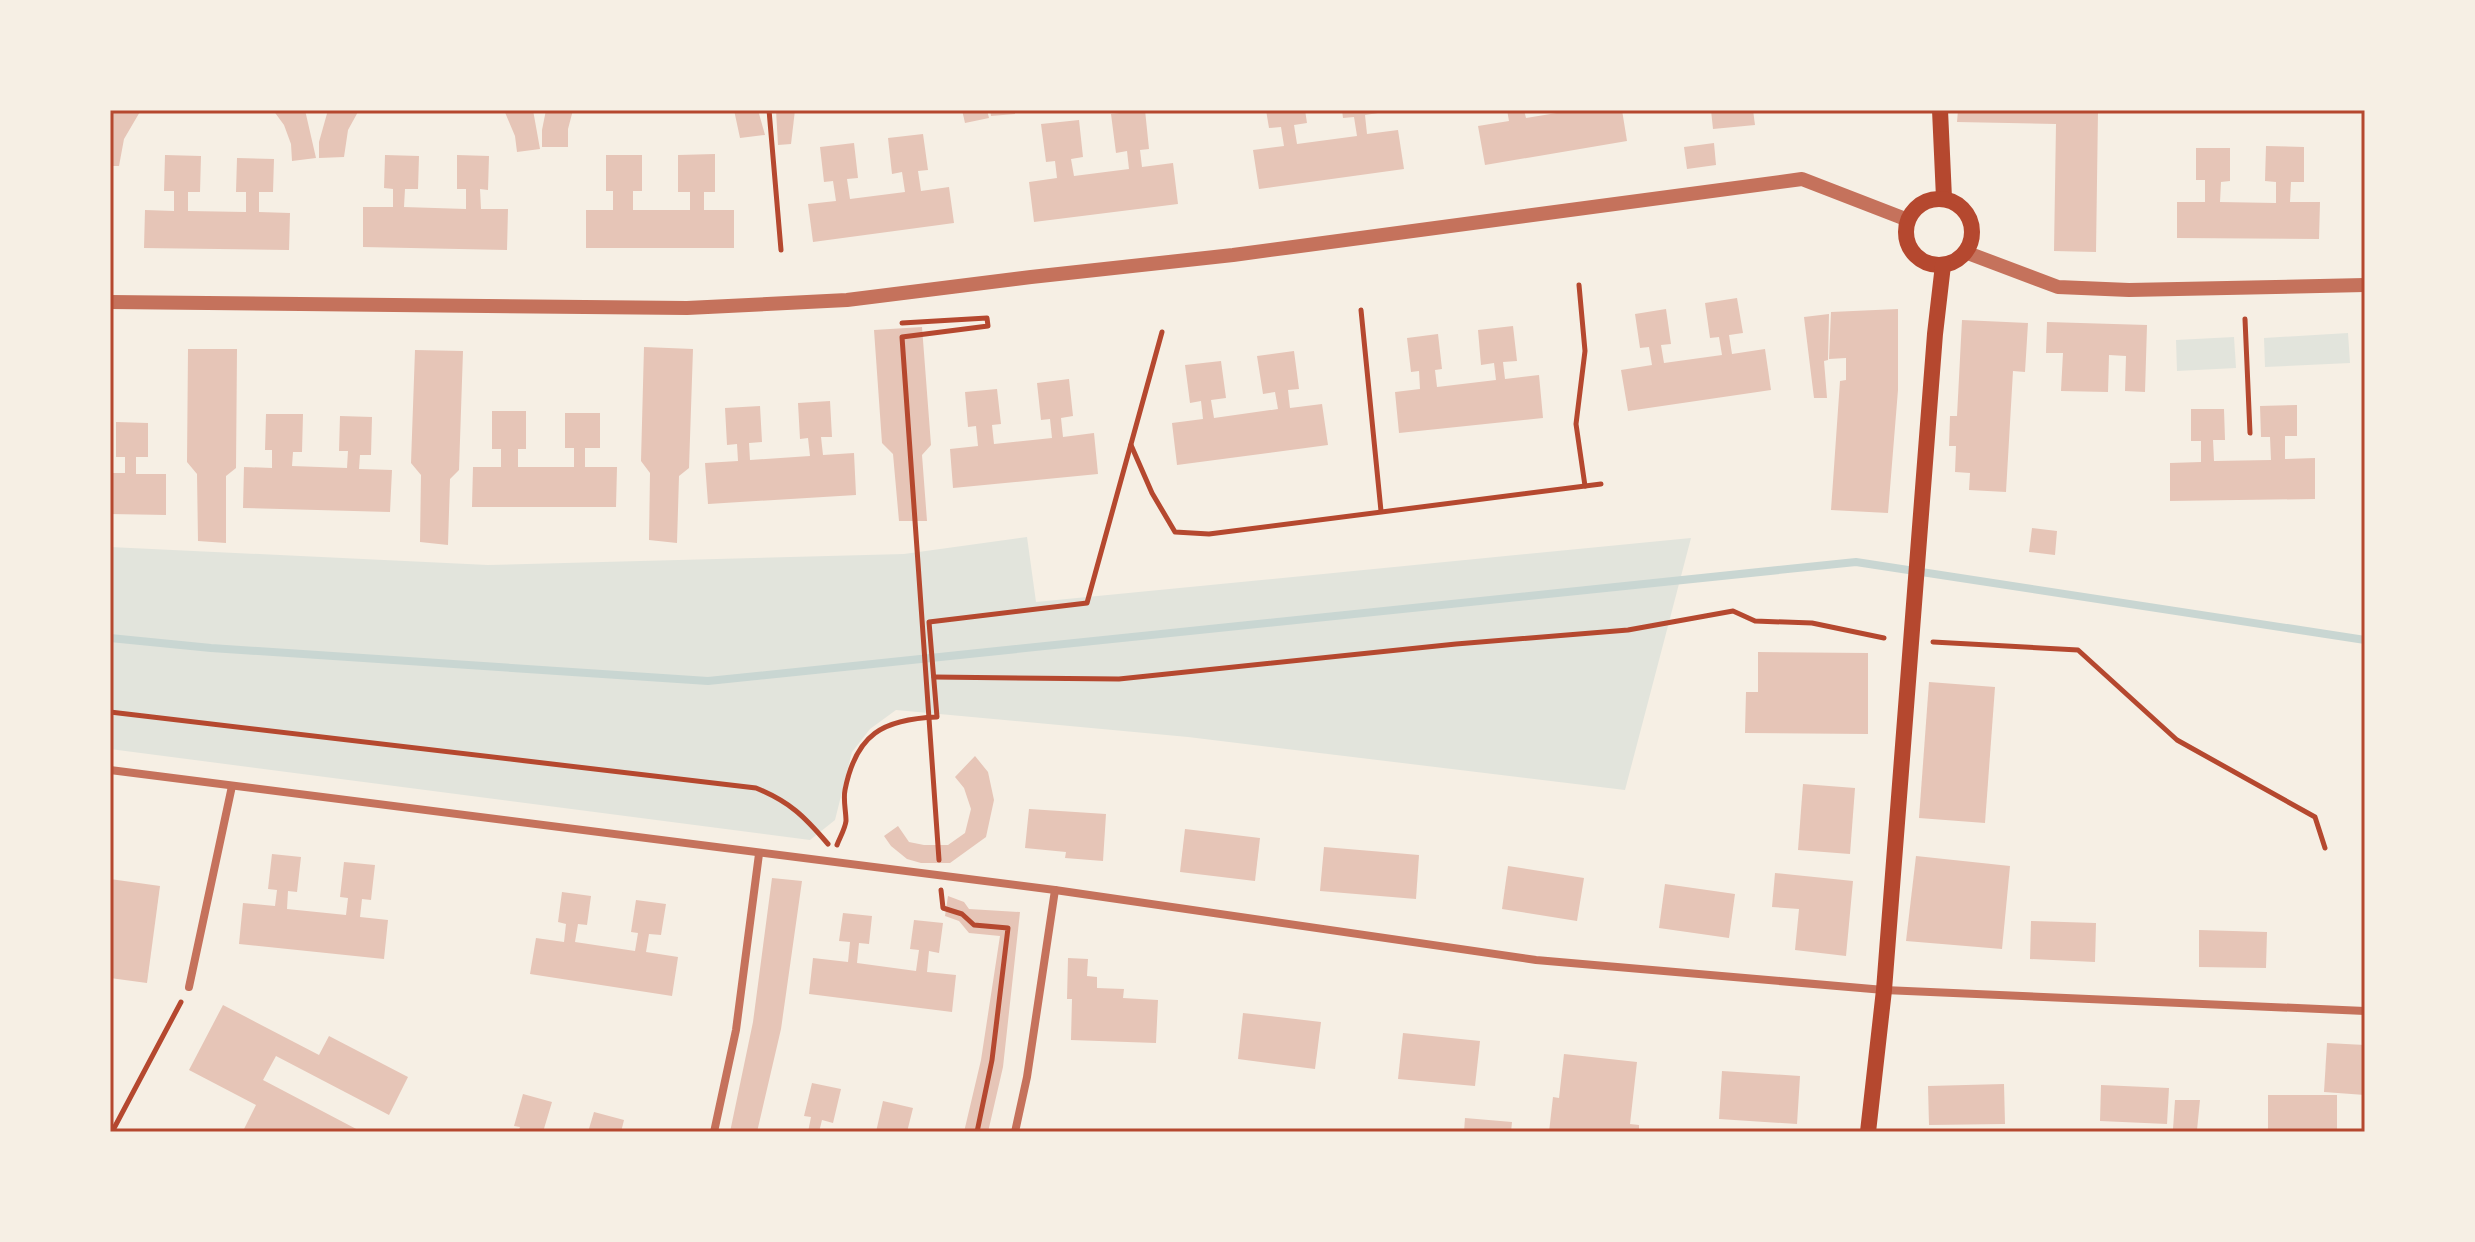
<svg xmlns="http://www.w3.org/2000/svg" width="2475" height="1242" viewBox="0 0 2475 1242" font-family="'Sofia Sans Condensed',sans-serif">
<rect width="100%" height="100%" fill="#f6efe4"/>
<g fill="#e2e4dc">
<polygon points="2348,333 2350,363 2265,367 2264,338"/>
<polygon points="2234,337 2236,368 2177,371 2176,340"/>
<polygon points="1027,537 1036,602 1691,538 1625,790 1188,737 896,710 870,729 852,752 835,820 810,840 110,749 110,547 488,565 904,554"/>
</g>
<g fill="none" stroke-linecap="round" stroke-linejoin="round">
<polyline stroke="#c9d6d2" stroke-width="8" points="110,638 211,648 708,681 1856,562 2365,640"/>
</g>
<g fill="#e6c5b7">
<polygon points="110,110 141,110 124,139 119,166 110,166"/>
<polygon points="273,110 305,110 316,158 292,161 291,144 284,125"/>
<polygon points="328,110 359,110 348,130 344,157 319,158 319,142"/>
<polygon points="504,110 533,110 540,149 517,152 515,136"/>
<polygon points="546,110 573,110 568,129 568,147 542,147 542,130"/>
<polygon points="734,110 758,110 765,135 740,138"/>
<polygon points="776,110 795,110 791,144 778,145"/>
<polygon points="962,110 987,110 989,118 965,123"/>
<polygon points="990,110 1015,110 1015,114 991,116"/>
<polygon points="1145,110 1149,149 1140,150 1142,167 1173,163 1178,204 1034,222 1029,182 1057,178 1055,161 1046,162 1041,124 1079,120 1083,157 1071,159 1074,176 1129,169 1127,151 1116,153 1111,114"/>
<polygon points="1266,110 1305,110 1307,123 1294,125 1297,144 1357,136 1354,117 1343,118 1342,110 1377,110 1378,113 1365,115 1367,134 1398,130 1404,169 1259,189 1253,150 1284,146 1281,127 1269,128"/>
<polygon points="1507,110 1524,110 1526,118 1575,110 1622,110 1627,141 1485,165 1478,126 1509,121"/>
<polygon points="1711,110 1753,110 1755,125 1713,129"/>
<polygon points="1958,110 2098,110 2096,252 2054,251 2056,124 1957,122"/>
<polygon points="923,134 928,170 918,171 921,191 949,187 954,223 813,242 808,204 836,201 833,181 824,182 820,147 854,143 858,178 847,179 850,199 905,192 902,172 892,174 888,138"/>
<polygon points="1714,143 1716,165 1687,169 1684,147"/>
<polygon points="2266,146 2304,147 2304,182 2291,182 2290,202 2320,202 2319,239 2177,238 2177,202 2205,202 2205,180 2196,180 2196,148 2230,148 2230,181 2221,182 2220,202 2276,203 2276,182 2265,181"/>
<polygon points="715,154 715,192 704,192 704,210 734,210 734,248 586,248 586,210 613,210 613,191 606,191 606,155 642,155 642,191 633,191 633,210 690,210 690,192 678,192 678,155"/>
<polygon points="165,155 201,156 200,192 188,192 188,211 246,212 246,192 236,192 237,158 274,159 273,192 259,192 259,212 290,213 289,250 144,248 145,210 174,211 174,191 164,191"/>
<polygon points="385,155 419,156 418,189 405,189 404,207 466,209 466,189 457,189 457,155 489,156 488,190 480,189 481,209 508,209 507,250 363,247 363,207 393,207 393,189 384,188"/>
<polygon points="1737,298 1743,333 1729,335 1732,354 1765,349 1771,390 1628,411 1621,370 1652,365 1649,347 1640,348 1635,314 1666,309 1671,344 1661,345 1664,363 1722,355 1719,337 1710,338 1705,303"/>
<polygon points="1898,309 1898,390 1888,513 1831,510 1840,381 1846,380 1846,358 1829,359 1831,312"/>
<polygon points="1829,314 1828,360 1824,361 1827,398 1814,398 1804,317"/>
<polygon points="1962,320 2028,323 2025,372 2013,371 2006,492 1969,490 1970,473 1955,472 1956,446 1949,446 1950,416 1957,416"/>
<polygon points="2047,322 2147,325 2145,392 2125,391 2126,356 2109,355 2108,392 2061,391 2063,353 2046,353"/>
<polygon points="1513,326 1517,361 1503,362 1505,379 1539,375 1543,418 1399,433 1395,392 1420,389 1419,371 1411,372 1407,338 1438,334 1442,369 1435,370 1437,387 1496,380 1494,363 1481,365 1478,330"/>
<polygon points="922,327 931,445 922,455 927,521 899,521 893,454 882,443 874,330"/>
<polygon points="644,347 693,349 689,468 679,476 677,543 649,540 650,473 641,461"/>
<polygon points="188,349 237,349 236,468 226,476 226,543 198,541 197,474 187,462"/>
<polygon points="415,350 463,351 459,470 450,479 448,545 420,542 421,475 411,463"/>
<polygon points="1294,351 1299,389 1288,390 1290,408 1322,404 1328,445 1177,465 1172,423 1203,419 1201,401 1190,403 1185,365 1221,361 1226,398 1211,400 1214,418 1278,409 1275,392 1263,394 1257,356"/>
<polygon points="1069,379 1073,416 1061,418 1063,437 1094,433 1098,474 953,488 950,449 978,446 976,426 968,427 965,392 997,389 1001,424 992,425 994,444 1052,438 1050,419 1041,420 1037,383"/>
<polygon points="830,401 832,437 821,437 823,455 854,453 856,495 708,504 705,463 738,461 737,444 727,445 725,408 760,406 762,442 749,443 750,460 810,456 808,438 800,439 798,403"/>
<polygon points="2297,405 2297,436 2285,436 2285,459 2315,458 2315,499 2170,501 2170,463 2201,462 2201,441 2191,441 2191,409 2224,409 2225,440 2213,440 2214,461 2271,460 2270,437 2261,437 2260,406"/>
<polygon points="492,411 526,411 526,449 518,449 518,467 574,467 574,448 565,448 565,413 600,413 600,448 585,448 585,467 617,467 616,507 472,507 473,467 501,467 501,449 492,449"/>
<polygon points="266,414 303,414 302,452 293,452 292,466 347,468 348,451 339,451 340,416 372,417 371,455 360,455 359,469 392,470 390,512 243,508 244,467 272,468 272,450 265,450"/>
<polygon points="116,422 148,423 148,457 136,457 136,474 166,474 166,515 110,514 110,473 125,473 125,457 116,457"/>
<polygon points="2032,528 2057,531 2055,555 2029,552"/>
<polygon points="1758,652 1868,653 1868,734 1745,733 1746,692 1758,692"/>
<polygon points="1929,682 1995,687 1985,823 1919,818"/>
<polygon points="975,756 988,772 994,800 986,837 950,863 921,863 907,859 891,846 884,836 898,826 909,842 924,845 948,845 965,833 971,809 964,788 955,777"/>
<polygon points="1803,784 1855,788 1850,854 1798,850"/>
<polygon points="1029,809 1106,814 1103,861 1065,858 1066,852 1025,848"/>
<polygon points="1185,829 1260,838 1255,881 1180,872"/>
<polygon points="1324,847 1419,855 1416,899 1320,891"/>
<polygon points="272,854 301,857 297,892 288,891 287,909 346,915 348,898 340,897 344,862 375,865 371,900 362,899 360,917 388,920 384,959 239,944 243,903 275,906 277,890 268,889"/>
<polygon points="1916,856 2010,866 2002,949 1906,941"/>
<polygon points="1508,866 1584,878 1577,921 1502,909"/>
<polygon points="1775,873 1853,881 1846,956 1795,950 1799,909 1772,907"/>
<polygon points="772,878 802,881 781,1029 757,1132 730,1132 753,1022"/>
<polygon points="110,879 160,886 147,983 110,978"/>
<polygon points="1665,884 1735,894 1729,938 1659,928"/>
<polygon points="562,892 591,896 587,925 578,924 575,942 635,951 638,933 631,932 636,900 666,904 661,935 649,934 646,952 678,957 672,996 530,974 536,938 564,942 566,924 558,922"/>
<polygon points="948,896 964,902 969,909 1020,912 1003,1067 988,1132 964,1132 981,1060 1000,936 969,933 959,921 945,916"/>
<polygon points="843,913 872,916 869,944 859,943 857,963 916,971 919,950 910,949 914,920 943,923 939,953 929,951 927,972 956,975 952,1012 809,994 813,958 848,962 850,942 839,941"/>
<polygon points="2031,921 2096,923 2095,962 2030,959"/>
<polygon points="2199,930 2267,932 2266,968 2199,967"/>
<polygon points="1068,958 1088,959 1087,976 1097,977 1097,988 1124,989 1123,998 1158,1000 1156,1043 1071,1040 1072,999 1067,999"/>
<polygon points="223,1005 319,1055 329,1036 408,1077 389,1115 276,1056 263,1080 362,1132 250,1132 244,1129 256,1105 189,1070"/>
<polygon points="1243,1013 1321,1022 1315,1069 1238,1059"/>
<polygon points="1403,1033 1480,1041 1475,1086 1398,1079"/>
<polygon points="2327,1043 2365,1045 2365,1095 2324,1092"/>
<polygon points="1564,1054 1637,1062 1630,1124 1639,1125 1639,1132 1549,1132 1553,1097 1559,1098"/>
<polygon points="1722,1071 1800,1076 1797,1124 1719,1119"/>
<polygon points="812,1083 841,1089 833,1123 822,1120 819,1132 808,1132 811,1117 804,1116"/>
<polygon points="2004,1084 2005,1124 1929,1125 1928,1086"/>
<polygon points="2101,1085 2169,1088 2167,1124 2100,1121"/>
<polygon points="523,1094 552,1102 543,1132 518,1132 520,1127 514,1126"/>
<polygon points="2268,1095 2337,1095 2337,1130 2268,1129"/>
<polygon points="2175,1100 2200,1100 2197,1130 2173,1129"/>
<polygon points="883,1101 913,1108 907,1132 876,1132"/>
<polygon points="594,1112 624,1120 621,1132 588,1132"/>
<polygon points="1465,1118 1512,1122 1511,1132 1464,1132"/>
</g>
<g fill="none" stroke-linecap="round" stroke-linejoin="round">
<g stroke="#b5482f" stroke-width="5">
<polyline points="769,110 781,250"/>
<polyline points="1579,285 1585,351 1576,424 1585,486"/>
<polyline points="1361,310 1381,511"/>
<polyline points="2245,319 2250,433"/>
<polyline points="902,323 987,318 988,326 902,337 939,860"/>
<polyline points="1131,445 1152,493 1175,532 1209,534 1601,484"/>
<polyline points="1933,642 2078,650 2177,740 2315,817 2325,848"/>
<polyline points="934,677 1119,679 1456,644 1628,630 1733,611 1755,621 1812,623 1884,638"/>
<path d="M110,712L756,788C790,802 804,816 828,844"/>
<path d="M837,845C840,837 845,829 846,821C846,811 843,800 845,790C856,734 883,719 937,717L929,622L1087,603L1162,332"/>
<polyline points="941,890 943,908 962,914 974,925 1008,928 992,1060 977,1132"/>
<polyline points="112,1132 181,1002"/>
</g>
<g stroke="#c5725c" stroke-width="8">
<polyline points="110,770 1055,890 1536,960 1884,990 2365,1011"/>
<polyline points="189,987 232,786"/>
<polyline points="714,1132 736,1030 759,854"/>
<polyline points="1015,1132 1027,1077 1055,890"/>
</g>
<g stroke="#c5725c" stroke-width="14">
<polyline points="1965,252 2058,287 2129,290 2365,285"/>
<polyline points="110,302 687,308 847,300 1031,277 1233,255 1802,179 1908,220"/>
</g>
<g stroke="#b5482f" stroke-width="16">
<polyline points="1940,110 1944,198"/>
<circle cx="1939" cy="232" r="33"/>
<polyline points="1868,1132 1884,990 1935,334 1943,265"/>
</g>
</g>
<rect width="2475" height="1242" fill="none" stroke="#f6efe4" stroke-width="224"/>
<rect x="112" y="112" width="2251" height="1018" fill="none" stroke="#b5482f" stroke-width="3"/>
</svg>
